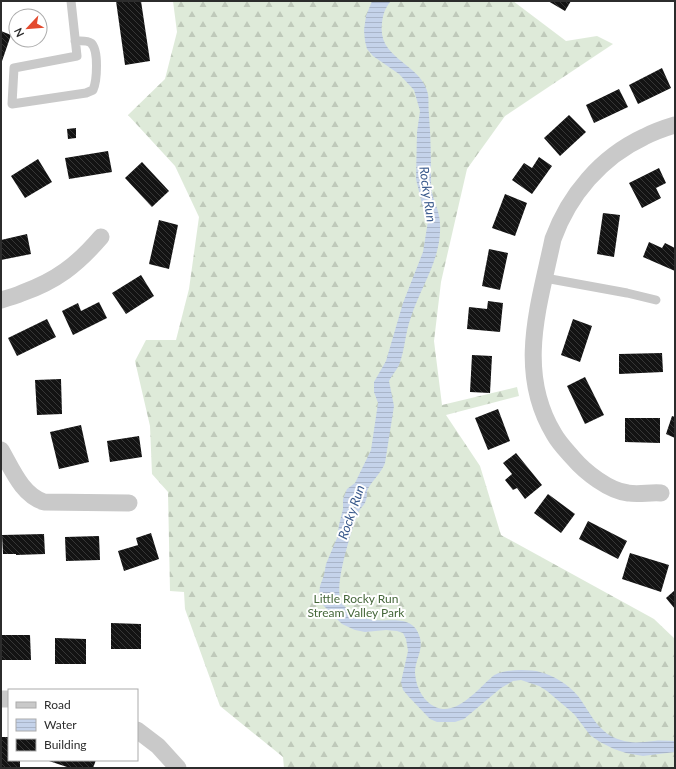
<svg xmlns="http://www.w3.org/2000/svg" width="676" height="769" viewBox="0 0 676 769" font-family="Lato,sans-serif">
<defs>
<pattern id="forest-firs" width="22" height="20" patternUnits="userSpaceOnUse"><rect width="22" height="20" fill="#deead9"/><path d="M5 1l3.5 6h-7zM16 11l3.5 6h-7z" fill="#bfc9ba"/></pattern>
<pattern id="water-rules" width="6" height="5" patternUnits="userSpaceOnUse"><rect width="6" height="5" fill="#c5d3ea"/><path d="M0 2.5h6" fill="none" stroke="#a9b5c9"/></pattern>
<pattern id="building-back-hatch" width="6" height="6" patternUnits="userSpaceOnUse"><rect width="6" height="6" fill="#131313"/><path d="M-1 5l2 2M0 0l6 6M5-1l2 2" fill="none" stroke="#363636"/></pattern>
</defs>
<rect width="100%" height="100%" fill="#fff"/>
<polygon fill="url(#forest-firs)" points="173,1 513,1 566,41 597,36 613,44 505,116 467,169 441,282 434,341 442,405 517,387 519,396 446,415 480,466 501,535 654,619 675,639 675,768 284,768 283,757 220,706 185,609 184,592 170,591 168,492 152,474 150,426 135,361 146,340 176,340 189,289 199,217 175,166 128,115 165,79 177,32"/>
<path fill="url(#water-rules)" d="M372,1H391C385,8 383,14 382,23C377,60 421,62 428,94C429,100 428,108 429,115C431,139 431,164 431,188C433,201 440,211 440,224C442,258 421,286 411,317C405,333 405,350 399,365C396,371 392,375 389,381L394,406L385,463C381,474 371,481 367,491C367,494 367,497 366,500C365,505 360,508 358,513C352,529 332,589 342,604C345,607 351,611 355,613C359,615 364,618 368,619C387,624 413,612 420,638C423,650 416,659 415,671C415,687 425,707 443,709C462,710 480,687 493,676C502,669 529,669 540,672C553,675 569,685 578,696C590,712 599,735 621,740C633,744 641,742 654,741C661,740 668,741 675,741V752L643,756L626,753L614,749L600,742L590,735L574,714L547,691L539,686L521,680L513,681L501,688L464,719L455,722H437L430,719L409,697L403,690L401,682L408,651L406,639L403,633L397,631L386,630L365,632L355,630L342,624L322,604L319,596L320,586L324,575L326,564L337,538L339,525L343,509V499L347,489L355,483L371,450L378,403L374,392V382L386,361L403,303L423,252L428,221L422,204L416,179L417,132L420,111L414,90L399,74L373,56L367,49L365,41L364,30L366,16Z"/>
<g fill="url(#building-back-hatch)">
<polygon points="116,1 141,1 150,61 125,65"/>
<polygon points="548,1 571,1 565,11"/>
<polygon points="1,31 11,35 1,64"/>
<polygon points="662,68 671,88 638,104 629,85"/>
<polygon points="619,89 628,107 594,123 586,105"/>
<polygon points="569,115 586,132 560,156 544,138"/>
<polygon points="76,128 76,138 68,139 67,129"/>
<polygon points="108,151 112,172 69,179 65,158"/>
<polygon points="539,157 552,166 532,194 512,180 524,163 532,168"/>
<polygon points="38,159 52,182 25,198 11,176"/>
<polygon points="142,162 169,191 152,207 125,178"/>
<polygon points="659,168 666,183 656,188 661,198 642,208 629,183"/>
<polygon points="505,194 527,203 515,236 492,228"/>
<polygon points="603,213 620,215 614,257 597,254"/>
<polygon points="159,220 178,225 169,269 149,264"/>
<polygon points="27,234 31,254 1,260 1,240"/>
<polygon points="649,242 662,248 665,243 675,248 675,271 643,257"/>
<polygon points="489,249 508,253 500,290 482,286"/>
<polygon points="141,275 154,296 126,314 112,293"/>
<polygon points="488,301 503,303 500,332 467,329 469,307 487,309"/>
<polygon points="99,302 107,318 73,335 62,311 78,303 81,311"/>
<polygon points="47,319 56,337 17,356 8,338"/>
<polygon points="573,319 592,326 580,362 561,355"/>
<polygon points="662,353 663,372 619,374 619,354"/>
<polygon points="472,355 492,356 490,393 470,392"/>
<polygon points="585,377 604,415 585,424 567,386"/>
<polygon points="61,379 62,414 37,415 35,380"/>
<polygon points="498,409 510,441 488,450 475,418"/>
<polygon points="672,416 675,417 675,438 666,434"/>
<polygon points="625,418 660,418 660,443 625,442"/>
<polygon points="81,425 89,462 59,469 50,432"/>
<polygon points="139,436 142,457 110,462 107,441"/>
<polygon points="516,453 542,485 525,499 517,488 513,490 505,480 512,474 503,463"/>
<polygon points="548,494 575,514 561,533 534,513"/>
<polygon points="588,521 627,541 618,559 579,539"/>
<polygon points="151,533 159,559 124,571 118,551 138,545 136,538"/>
<polygon points="44,534 45,554 16,555 16,554 3,554 2,535"/>
<polygon points="99,536 100,560 66,561 65,537"/>
<polygon points="630,553 669,565 661,592 622,579"/>
<polygon points="675,590 675,609 666,598"/>
<polygon points="111,623 141,624 141,649 111,649"/>
<polygon points="1,635 30,635 31,660 1,660"/>
<polygon points="55,638 86,639 86,664 55,664"/>
<polygon points="1,737 9,737 9,760 22,760 22,761 20,761 20,768 1,768"/>
<polygon points="49,760 96,760 93,768 70,768 49,761"/>
</g>
<g fill="none" stroke-linecap="round" stroke-linejoin="round">
<g stroke="#c9c9c9" stroke-width="9">
<path d="M71,1L77,56L14,68L12,104L86,93L93,90C97,81 99,50 91,43C87,40 80,41 75,41"/>
<polyline points="545,278 627,293 656,300"/>
</g>
<g stroke="#c9c9c9" stroke-width="17">
<path d="M1,300C8,298 15,296 22,293C56,281 77,265 101,237"/>
<path d="M1,450C12,469 22,495 44,502L129,503"/>
<path d="M661,493C650,492 639,495 628,493C609,491 585,472 573,458C566,450 559,443 554,434C516,371 539,306 553,239C569,195 601,157 644,137C654,132 665,128 675,125"/>
<polyline points="1,699 9,699"/>
<polyline points="137,730 158,746 178,768"/>
</g>
</g>
<g text-anchor="middle" stroke-width="4" stroke-linejoin="round" paint-order="stroke">
<g font-size="12" fill="#45673a" stroke="#fff">
<text x="356" y="603">Little Rocky Run<tspan x="356" dy="14">Stream Valley Park</tspan></text>
</g>
<g font-size="13" font-style="italic" fill="#3b5b8d" stroke="#fff">
<text transform="translate(428 194) rotate(82)" y="5">Rocky Run</text>
<text transform="translate(351 512) rotate(-71)" y="5">Rocky Run</text>
</g>
</g>
<rect width="676" height="769" fill="none" stroke="#2c2c2c" stroke-width="4"/>
<rect x="8" y="689" width="130" height="72" fill="#ffffff" stroke="#ababab"/>
<rect x="16" y="702" width="20" height="6" fill="#c9c9c9" stroke="#ababab"/>
<text x="44" y="709" font-size="12" fill="#2c2c2c">Road</text>
<rect x="16" y="719" width="20" height="12" fill="url(#water-rules)" stroke="#ababab"/>
<text x="44" y="729" font-size="12" fill="#2c2c2c">Water</text>
<rect x="16" y="739" width="20" height="12" fill="url(#building-back-hatch)" stroke="#ababab"/>
<text x="44" y="749" font-size="12" fill="#2c2c2c">Building</text>
<g transform="translate(28 28) rotate(244)"><circle r="19" fill="#ffffff" stroke="#ababab"/>
<path d="M0-3L7 15L0 10L-7 15Z" fill="#e34a2e"/>
<text y="-6" font-size="11" font-weight="bold" text-anchor="middle" fill="#2c2c2c">N</text>
</g>
</svg>
